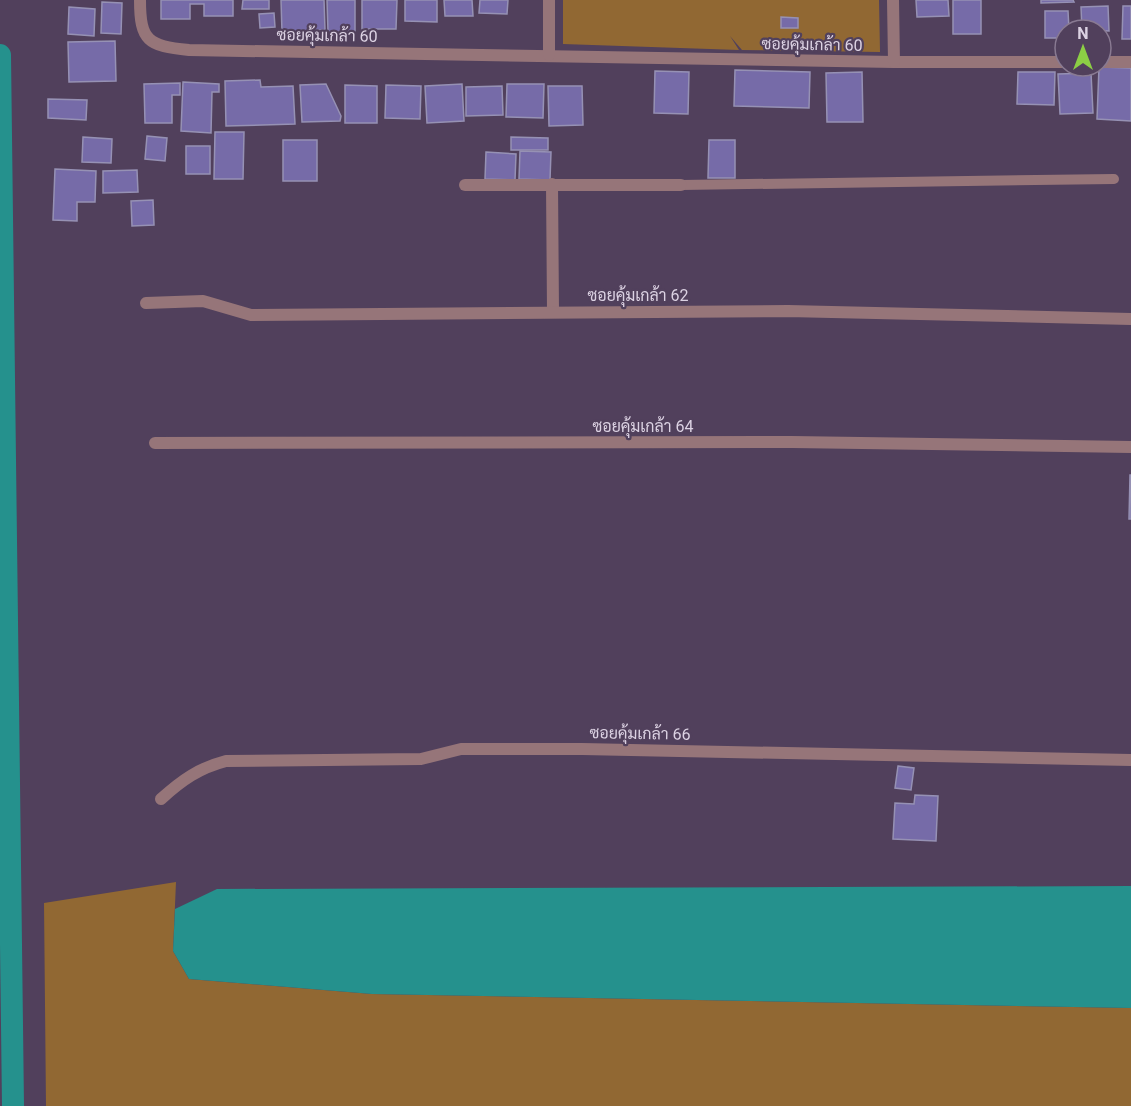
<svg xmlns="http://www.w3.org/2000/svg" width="1131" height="1106" viewBox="0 0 1131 1106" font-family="Roboto,Sarabun,sans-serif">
<rect width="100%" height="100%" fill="#51405c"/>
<g fill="#916833">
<polygon points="563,0 879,0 880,52 742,50 730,36 739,50 563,44"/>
<polygon points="176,882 173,951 189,979 372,994 1131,1008 1131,1106 46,1106 44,903"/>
</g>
<polygon fill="#25918d" points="1131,886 1131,1008 372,994 189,979 173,951 175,909 217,889"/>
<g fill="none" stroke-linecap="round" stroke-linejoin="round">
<polyline stroke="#25918d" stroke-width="7" points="0,411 5,411"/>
<polyline stroke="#25918d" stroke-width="22" points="0,55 13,1106"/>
</g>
<g fill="#766ba8" stroke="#9691b4" stroke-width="1.5">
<polygon points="161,0 233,0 233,16 204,16 204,4 190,4 190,19 161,19"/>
<polygon points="243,0 269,0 269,9 242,9"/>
<polygon points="281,0 324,0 325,30 282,32"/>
<polygon points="327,0 355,0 355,31 328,32"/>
<polygon points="362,0 397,0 396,29 362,29"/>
<polygon points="405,0 437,0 437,22 405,21"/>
<polygon points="444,0 472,0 473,16 445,16"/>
<polygon points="480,0 508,0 507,14 479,13"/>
<polygon points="916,0 948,0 949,16 917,17"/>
<rect x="953" y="0" width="28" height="34"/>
<polygon points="1041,0 1073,0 1074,2 1041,3"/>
<polygon points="102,2 122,3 121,34 101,33"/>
<polygon points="1108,6 1109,31 1082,30 1081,7"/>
<polygon points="1123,6 1131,6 1131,39 1122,39"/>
<polygon points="69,7 95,9 94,36 68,34"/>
<polygon points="1045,11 1068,11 1069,30 1065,30 1065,38 1045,38"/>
<polygon points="274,13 275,27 260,28 259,14"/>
<polygon points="781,17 798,18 798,28 781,28"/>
<polygon points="115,41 116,81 69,82 68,42"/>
<polygon points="1099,67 1131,68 1131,121 1097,119"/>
<polygon points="735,70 810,72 809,108 734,106"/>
<polygon points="655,71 689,72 688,114 654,113"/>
<polygon points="862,72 863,122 827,122 826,73"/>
<polygon points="1018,72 1055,72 1054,105 1017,104"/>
<polygon points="1091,73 1093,113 1060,114 1058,74"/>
<polygon points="260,80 261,87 293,86 295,124 226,126 225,81"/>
<polygon points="183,82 219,84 219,92 212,92 211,133 181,131"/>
<polygon points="180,83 180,95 172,95 172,123 145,123 144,84"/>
<polygon points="326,84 341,116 340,121 302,122 300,85"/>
<polygon points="462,84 464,121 427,123 425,86"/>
<polygon points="507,84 544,84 543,118 506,117"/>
<polygon points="345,85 377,86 377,123 345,123"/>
<polygon points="386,85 421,86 420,119 385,118"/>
<polygon points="502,86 503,115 466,116 466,87"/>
<polygon points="548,86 582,86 583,125 549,126"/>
<polygon points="48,99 87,100 86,120 48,118"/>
<polygon points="215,132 244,132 243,179 214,179"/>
<polygon points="147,136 167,138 165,161 145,159"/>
<polygon points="83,137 112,139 111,163 82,162"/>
<polygon points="511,137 548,138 548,150 511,150"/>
<rect x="283" y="140" width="34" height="41"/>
<polygon points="709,140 735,140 735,178 708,178"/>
<rect x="186" y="146" width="24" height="28"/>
<polygon points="520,151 551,152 550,180 519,179"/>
<polygon points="486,152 516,154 515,180 485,179"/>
<polygon points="55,169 96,171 95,202 77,202 77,221 53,220"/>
<polygon points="137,170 138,192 103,193 103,171"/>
<polygon points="153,200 154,225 132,226 131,201"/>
<polygon points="1130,475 1131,475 1131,519 1129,519"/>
<polygon points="898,766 914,768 911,790 895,788"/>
<polygon points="915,795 938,796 936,841 893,839 895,803 914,804"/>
</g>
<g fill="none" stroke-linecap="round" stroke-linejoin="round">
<polyline stroke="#967579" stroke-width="10" points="681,185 1114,179"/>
<g stroke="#967579" stroke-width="12">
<path d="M140,0C140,41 148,46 189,50L894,62H1065"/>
<polyline points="893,0 894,62"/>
<polyline points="549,55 549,0"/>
<polyline points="1101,62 1131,62"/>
<polyline points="552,184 553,311"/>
<polyline points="465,185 681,185"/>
<polyline points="146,303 203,301 251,315 788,311 1131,319"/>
<polyline points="155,443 792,442 1131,447"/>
<path d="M161,799C182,780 199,768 226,761L421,759L461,749H582L1131,760"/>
</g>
</g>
<g text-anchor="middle" stroke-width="4.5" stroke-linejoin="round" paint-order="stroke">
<g font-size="16" fill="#dcd2e3" stroke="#51405c">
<text transform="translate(327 35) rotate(1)" y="6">ซอยคุ้มเกล้า 60</text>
<text transform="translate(812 44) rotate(1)" y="6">ซอยคุ้มเกล้า 60</text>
<text x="638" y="301">ซอยคุ้มเกล้า 62</text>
<text x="643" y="432">ซอยคุ้มเกล้า 64</text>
<text transform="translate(640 733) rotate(1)" y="6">ซอยคุ้มเกล้า 66</text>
</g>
</g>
<g transform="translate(1083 48)"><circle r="28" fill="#51405c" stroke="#897a92" stroke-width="1.5"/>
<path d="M0-4.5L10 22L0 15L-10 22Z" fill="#8cce45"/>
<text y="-9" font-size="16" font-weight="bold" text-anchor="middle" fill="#dcd2e3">N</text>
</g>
</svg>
